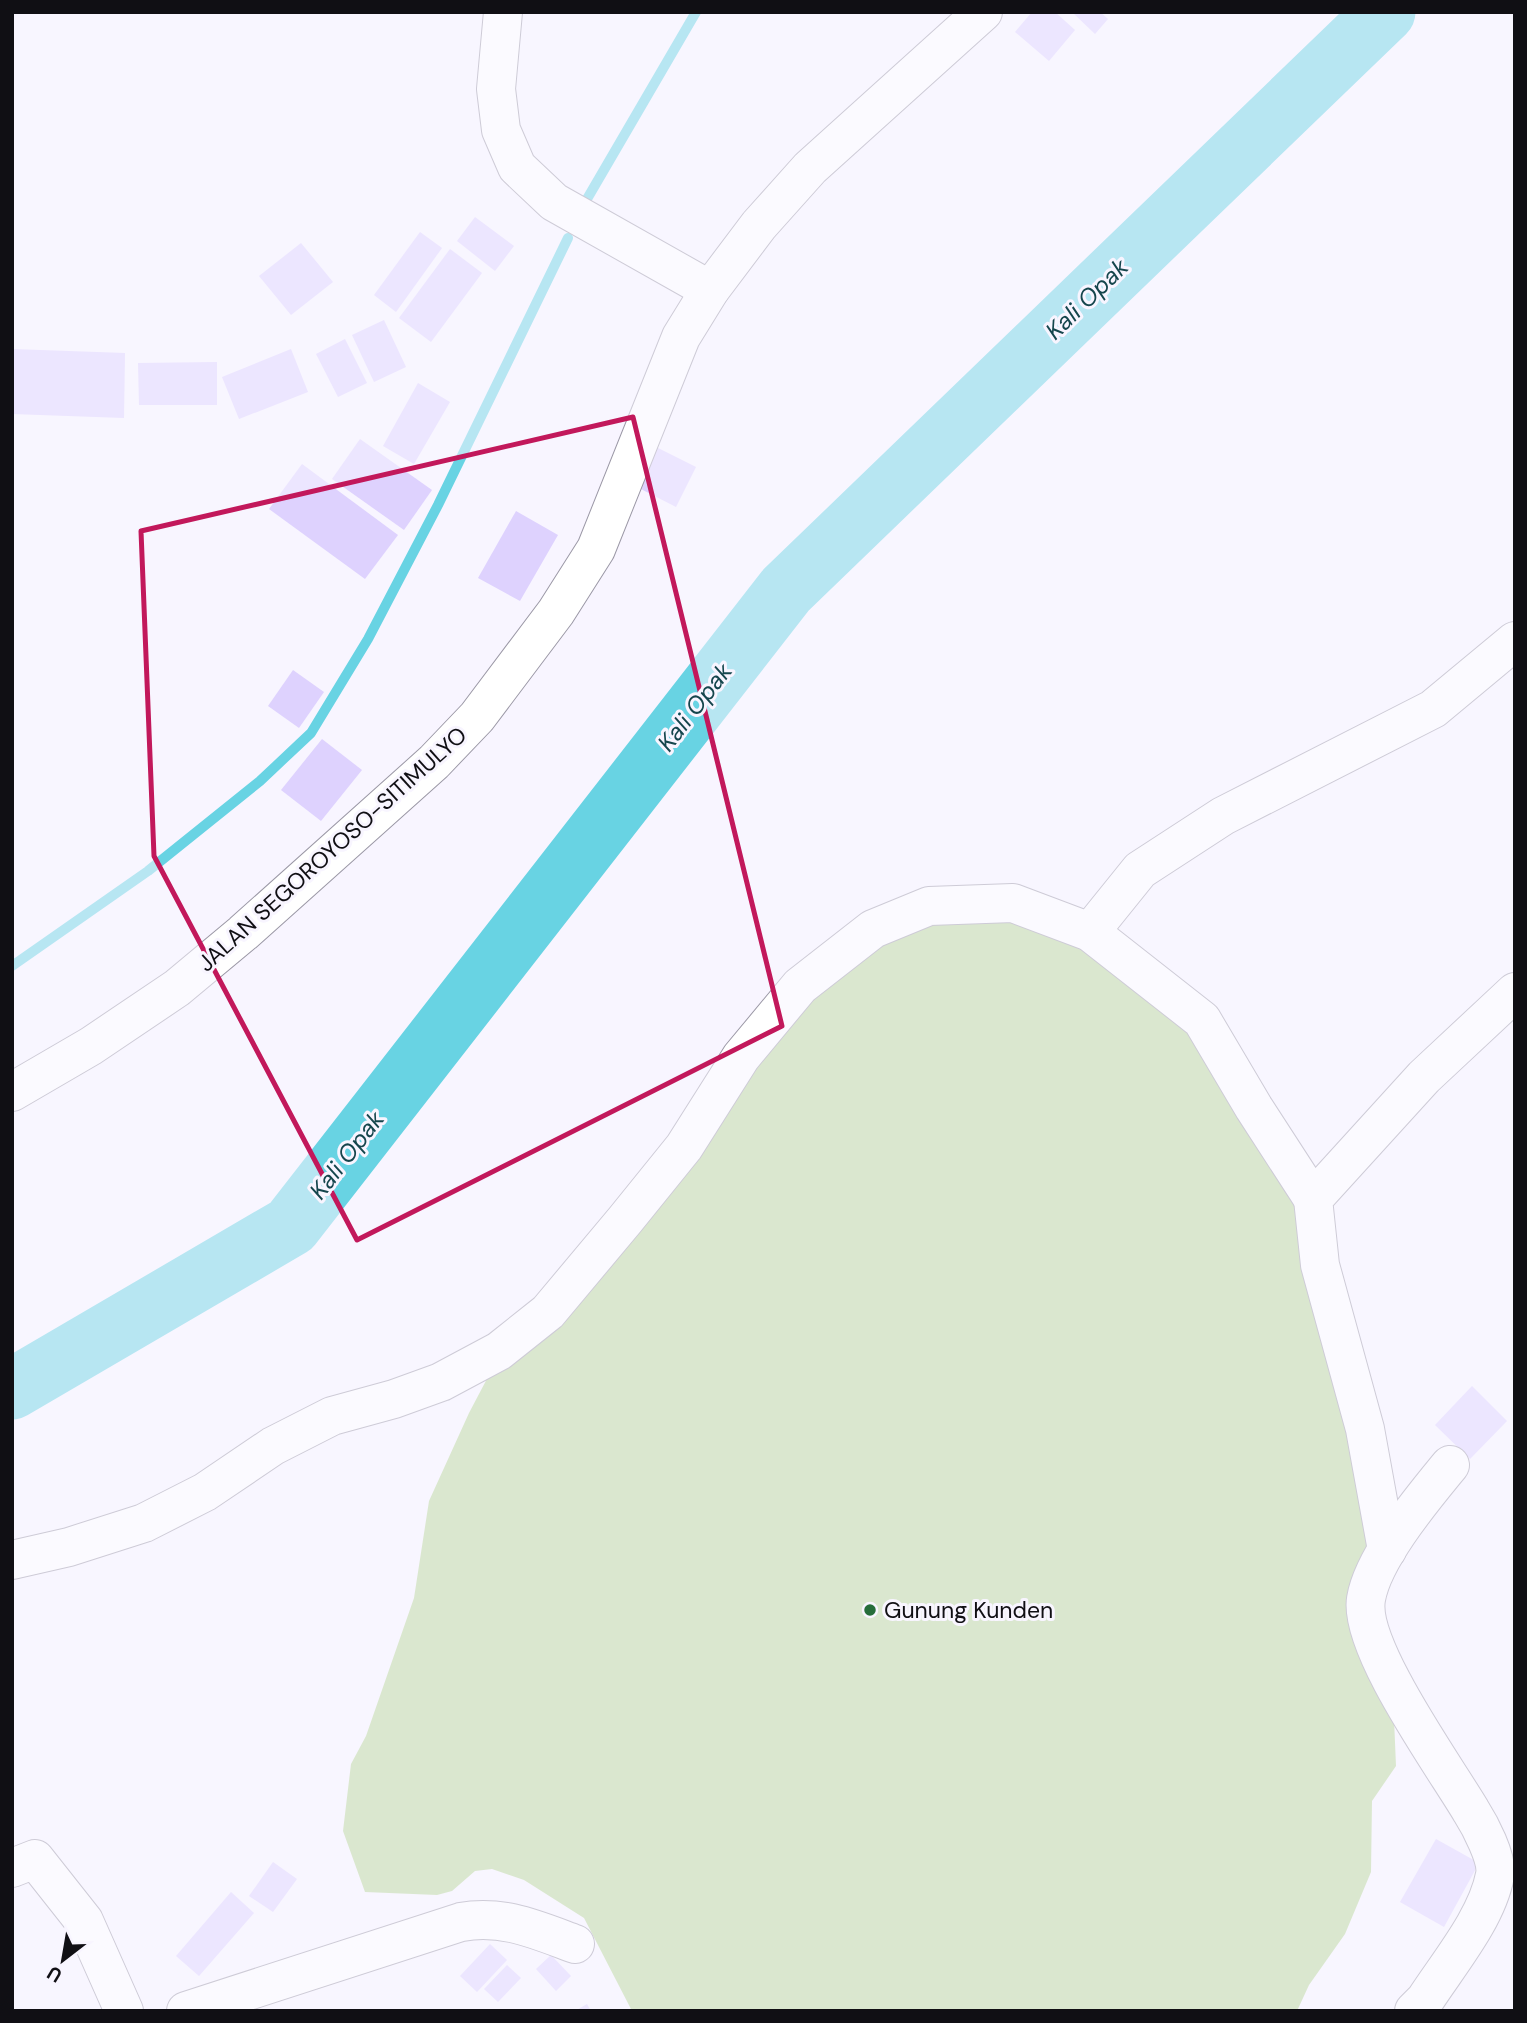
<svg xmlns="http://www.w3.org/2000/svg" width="1527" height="2023" viewBox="0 0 1527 2023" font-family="'DM Sans',sans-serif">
<rect width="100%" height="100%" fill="#f8f5ff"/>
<polygon fill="#b7d695" points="1013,905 1200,1022 1311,1200 1383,1547 1366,1582 1393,1695 1396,1766 1372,1801 1371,1872 1345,1934 1309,1985 1297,2011 632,2011 584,1918 524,1880 492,1869 475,1871 452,1891 437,1895 365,1892 343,1831 351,1764 366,1736 414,1598 429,1501 469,1413 500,1354 743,1058 874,931"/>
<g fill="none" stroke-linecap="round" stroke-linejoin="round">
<g stroke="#68d3e3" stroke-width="10">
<polyline points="587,199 696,12"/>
<polyline points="12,966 148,871 260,781 311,733 368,639 438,505 568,238"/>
</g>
<polyline stroke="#68d3e3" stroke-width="61" points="12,1389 291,1226 786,590 1385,12"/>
</g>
<g fill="#ded2fe">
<polygon points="1032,12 1055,12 1075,30 1049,61 1015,32"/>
<polygon points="1072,12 1100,12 1108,19 1095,34"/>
<polygon points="475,217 514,246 495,271 457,241"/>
<polygon points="420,232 442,248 396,312 374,295"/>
<polygon points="301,243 333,282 291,315 259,276"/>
<polygon points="450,249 482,273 431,342 399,318"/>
<polygon points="384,320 406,367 374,382 352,335"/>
<polygon points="345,339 367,383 338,397 316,354"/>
<polygon points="12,349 125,353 124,418 12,414"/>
<polygon points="291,349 308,392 239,419 222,377"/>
<polygon points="217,362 217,405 139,405 138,363"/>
<polygon points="418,383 450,402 414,464 383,446"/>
<polygon points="360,439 432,490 404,530 332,479"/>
<polygon points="656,447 696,467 676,507 635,486"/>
<polygon points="302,464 398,535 365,579 269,509"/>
<polygon points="516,511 558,535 520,601 478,578"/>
<polygon points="293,670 324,692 299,728 268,706"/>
<polygon points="322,739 362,770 321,821 281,790"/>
<polygon points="1472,1386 1507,1421 1470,1459 1435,1425"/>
<polygon points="1436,1839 1479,1863 1444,1927 1400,1902"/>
<polygon points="273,1862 297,1879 273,1912 249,1896"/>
<polygon points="231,1892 254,1913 199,1976 176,1956"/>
<polygon points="490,1944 507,1960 477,1992 460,1976"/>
<polygon points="551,1955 571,1976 556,1991 536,1969"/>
<polygon points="507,1965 521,1978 498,2002 484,1989"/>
<polygon points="587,2004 591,2011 575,2011"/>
</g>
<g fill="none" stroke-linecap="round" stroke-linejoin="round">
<g stroke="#9b98a6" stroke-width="40">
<g id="minor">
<polyline points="503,12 496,89 501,130 517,167 554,202 710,290"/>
<polyline points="1090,932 1140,870 1223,816 1433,709 1515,641"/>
<polyline points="1387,1550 1365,1429 1320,1265 1313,1199 1424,1077 1515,992"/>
<polyline points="12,1560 69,1547 144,1523 205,1492 273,1446 332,1416 394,1399 441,1382 499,1351 548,1312 625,1220 684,1147 741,1057 800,986 873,929 929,906 1013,903 1090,932 1202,1020 1254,1108 1313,1199"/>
<polyline points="12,1868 35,1859 84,1921 124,2011"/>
<path d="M186,2011L461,1922C502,1914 537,1930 575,1944"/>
<path d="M1414,2011L1425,2000C1449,1963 1487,1918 1495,1875C1498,1859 1480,1825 1471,1811C1445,1767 1358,1647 1366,1599C1373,1557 1423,1498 1450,1465"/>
</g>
</g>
<g stroke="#9b98a6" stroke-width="40">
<polyline id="secondary" points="12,1092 91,1046 177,988 243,933 434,762 477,717 556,612 596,549 681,337 710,290 759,225 810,168 983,12"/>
</g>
<use href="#minor" stroke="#fff" stroke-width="38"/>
<use href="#secondary" stroke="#fff" stroke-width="38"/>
</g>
<path d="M0 0H1527V2023H0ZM633,417L782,1026L357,1240L154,856L141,531Z" fill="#f8f5ff" fill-opacity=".55" fill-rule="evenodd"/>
<path fill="none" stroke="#c2185b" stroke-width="5" stroke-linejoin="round" d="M633,417L782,1026L357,1240L154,856L141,531Z"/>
<circle fill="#256d3a" stroke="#f8f5ff" stroke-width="2.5" cx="870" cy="1610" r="7"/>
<g text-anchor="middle" stroke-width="6" stroke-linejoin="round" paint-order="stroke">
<g font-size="23" fill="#100f14" stroke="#f8f5ff">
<text transform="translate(332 849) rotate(-42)" y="8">JALAN SEGOROYOSO-SITIMULYO</text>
</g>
<g font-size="23" fill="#100f14" stroke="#f8f5ff" text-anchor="start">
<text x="884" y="1618">Gunung Kunden</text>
</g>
<g font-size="24" font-style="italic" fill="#15464d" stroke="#f8f5ff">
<text transform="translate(1087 299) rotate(-44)" y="8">Kali Opak</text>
<text transform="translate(695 707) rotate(-52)" y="8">Kali Opak</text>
<text transform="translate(347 1155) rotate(-52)" y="8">Kali Opak</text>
</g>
</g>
<rect width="1527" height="2023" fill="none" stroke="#100f14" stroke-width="28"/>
<g transform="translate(63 1960) rotate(211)" stroke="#f8f5ff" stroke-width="5" paint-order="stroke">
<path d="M0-5L12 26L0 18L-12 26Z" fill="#100f14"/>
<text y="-10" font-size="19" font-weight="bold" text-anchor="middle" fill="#100f14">U</text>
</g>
</svg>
